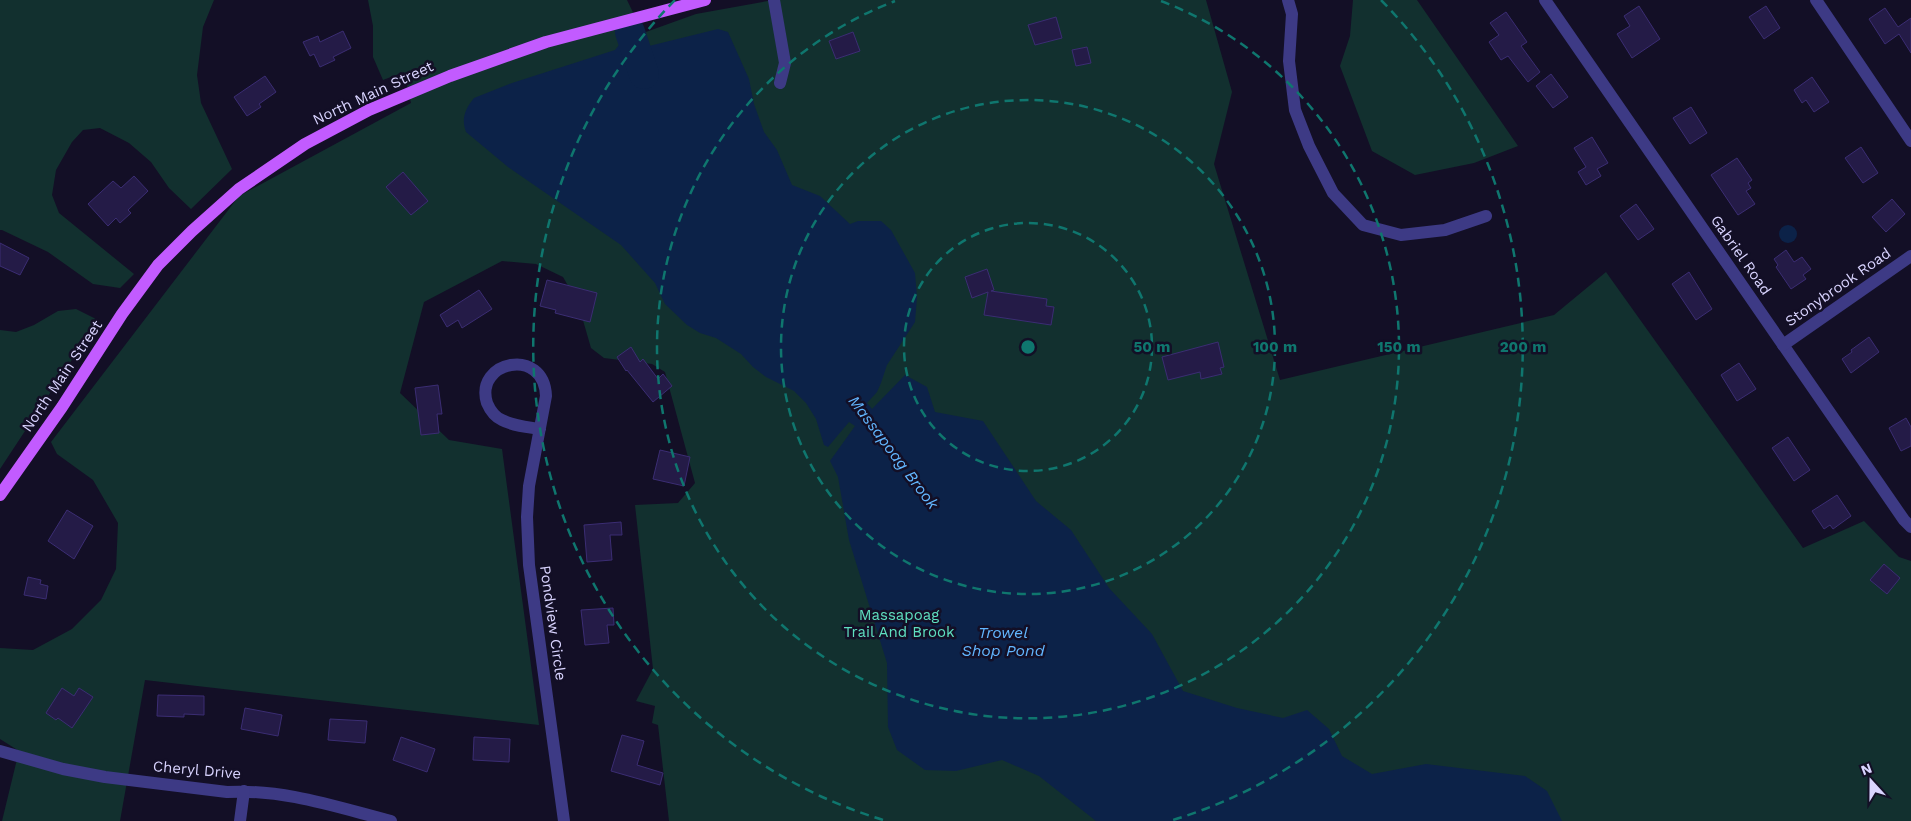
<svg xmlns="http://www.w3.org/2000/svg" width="1911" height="821" viewBox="0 0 1911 821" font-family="'Work Sans',sans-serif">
<rect width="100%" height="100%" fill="#130f26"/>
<g fill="#12302f">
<polygon points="0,0 214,0 203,27 197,75 201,103 232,169 191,209 169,188 151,162 129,143 100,128 83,130 72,142 56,170 52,195 59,213 134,274 120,288 93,284 48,252 2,230 0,230"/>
<polygon points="368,0 627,0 643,33 696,14 773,0 1206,0 1232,92 1214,164 1280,380 1554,315 1606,272 1803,548 1864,521 1899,557 1911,561 1911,821 669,821 658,725 652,723 655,706 636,701 653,669 635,505 678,503 695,483 665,372 652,364 604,358 591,348 578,303 563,277 536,264 502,261 424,302 400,393 449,440 502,449 539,725 145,680 120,821 2,821 19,751 0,739 0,648 33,650 72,629 101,600 116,569 118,523 93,480 57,454 51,442 239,196 411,103 404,72 383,80 373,57 373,26"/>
<polygon points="1353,0 1417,0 1518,146 1474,163 1415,175 1372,151 1340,66 1350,36"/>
<polygon points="76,309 98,320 0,469 0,330 16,332 34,325 58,311"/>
</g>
<g fill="#0c2248">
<path d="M718,29L728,32L749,79L754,104L764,132L777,150L792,185L820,196L850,224L858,221H881L891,230L915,273L917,297L915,322L887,365L881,383L877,392L867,403L872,409L905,375L927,387L935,412L983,421L1036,501L1071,530L1109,588L1152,634L1183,691L1237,708L1283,718L1307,710L1329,729L1342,756L1372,774L1426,764L1525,776L1547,791L1562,821H1096L1039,776L1002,760L956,771L925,770L897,750L888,727L887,663L849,540L838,477L830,461L855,426L849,422L828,447L824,445L816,419L806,403L794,391L766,377L753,367L741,354L716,338L700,333L687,325L665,304L655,283L621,245L508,167L466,132C461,119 465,109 474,98L512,83L615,50L624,39L636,36L645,47Z"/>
<circle cx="1788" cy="234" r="9"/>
</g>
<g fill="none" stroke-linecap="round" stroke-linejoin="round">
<polyline stroke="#0c2248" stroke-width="30" points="630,32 644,74"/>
</g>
<g fill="#241b47" stroke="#3b2d73">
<polygon points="1639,6 1660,39 1632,58 1617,34 1630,26 1624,16"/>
<polygon points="1766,6 1780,28 1764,39 1749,17"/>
<polygon points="1885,8 1898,27 1911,18 1911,53 1899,34 1885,44 1869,19"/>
<polygon points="1506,12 1527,42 1521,46 1540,72 1528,82 1508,56 1501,60 1489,42 1499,35 1490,23"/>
<polygon points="1056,17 1062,38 1035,45 1028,25"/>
<polygon points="343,31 351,48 333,57 335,60 320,67 314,54 310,56 303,42 318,36 320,42"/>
<polygon points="853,32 860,51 836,59 829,41"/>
<polygon points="1087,47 1091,63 1076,66 1072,50"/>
<polygon points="1551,74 1568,97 1553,108 1536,86"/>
<polygon points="265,76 276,92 259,104 261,107 247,116 234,97"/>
<polygon points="1812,77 1829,102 1814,112 1806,100 1802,103 1794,90"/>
<polygon points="1691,107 1707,133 1690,144 1673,118"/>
<polygon points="1592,137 1608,163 1597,169 1601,176 1586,185 1578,172 1586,167 1574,148"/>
<polygon points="1861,147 1878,173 1863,183 1845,158"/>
<polygon points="1737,158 1752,180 1748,183 1751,188 1746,191 1755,204 1738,215 1711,175"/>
<polygon points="403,172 428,201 411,215 386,187"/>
<polygon points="134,176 148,191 128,210 131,213 120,223 116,218 108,226 88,204 113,181 121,188"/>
<polygon points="1892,199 1905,214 1886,232 1872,217"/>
<polygon points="1636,204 1654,229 1638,240 1620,216"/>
<polygon points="0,243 29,258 20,275 0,266"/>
<polygon points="1786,250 1794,262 1802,257 1811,269 1803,275 1806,279 1791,289 1776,267 1778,265 1774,259"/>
<polygon points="987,269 994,290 991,291 1047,299 1046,306 1054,307 1051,325 984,315 988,292 972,298 965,277"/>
<polygon points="1689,272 1712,309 1696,320 1672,284"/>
<polygon points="547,280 597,293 590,322 555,313 556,310 540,306"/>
<polygon points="479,290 492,309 462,328 458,320 447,327 440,315"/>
<polygon points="1869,337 1879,352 1851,373 1842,359 1852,352 1851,350"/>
<polygon points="1218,342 1224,367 1220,368 1222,374 1201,379 1200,372 1168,380 1162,357"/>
<polygon points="631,347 640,362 643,359 658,379 663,374 672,386 653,402 627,370 626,371 617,357"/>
<polygon points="1739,363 1756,389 1737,401 1721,375"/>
<polygon points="438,385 442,414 437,414 439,433 421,435 415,388"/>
<polygon points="1906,418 1911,427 1911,446 1901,451 1889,428"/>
<polygon points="1788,437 1810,470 1794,481 1772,448"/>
<polygon points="660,450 690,457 684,486 653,479"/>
<polygon points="1837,495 1851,516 1833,529 1830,525 1824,529 1812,511"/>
<polygon points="67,510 93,526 74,559 48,541"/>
<polygon points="621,522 622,535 610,535 612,560 587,562 584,525"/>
<polygon points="1884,564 1900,578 1887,594 1870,580"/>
<polygon points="28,577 41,580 40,584 48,586 46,599 24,595"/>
<polygon points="613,608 614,625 607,625 609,643 585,645 581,610"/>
<polygon points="62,688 74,696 79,688 93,697 72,728 58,718 56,720 46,713"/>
<polygon points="158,695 204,696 204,715 184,714 184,717 157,716"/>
<polygon points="245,708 282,715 278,736 241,729"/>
<polygon points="330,719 367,721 365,743 328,740"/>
<polygon points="622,735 644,741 637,765 663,773 660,785 611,771"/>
<polygon points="401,737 435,749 427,772 393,760"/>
<polygon points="474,737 510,739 509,762 473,760"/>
</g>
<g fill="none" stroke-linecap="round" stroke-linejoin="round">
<g stroke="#3d3a85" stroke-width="12">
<polyline points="774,0 785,63 780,83"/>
<polyline points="1288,0 1292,14 1289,61 1295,110 1309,146 1333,193 1363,225 1401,235 1445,230 1486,216"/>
<polyline points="1545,0 1904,520 1911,527"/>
<polyline points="1816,0 1911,141"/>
<polyline points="1783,345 1911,256"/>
<path d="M540,429C528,427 513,426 502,420C495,417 490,410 487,403C474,361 544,346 546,396L529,486L527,517L529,565L564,821"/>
<path d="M0,751L63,769L105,777L227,792C285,789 336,807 391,821"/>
<polyline points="240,821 244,791"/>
</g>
<polyline stroke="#c25bff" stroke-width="12" points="0,495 62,407 122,314 158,265 192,231 239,189 305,144 369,110 450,76 546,42 705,0"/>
</g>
<g fill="none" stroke="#0f766e" stroke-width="2.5" stroke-dasharray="9 6">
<circle cx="1028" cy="347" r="124"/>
<circle cx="1028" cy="347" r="247"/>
<path d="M1161 1A371 371 0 1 1 895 1"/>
<path d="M883 820A495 495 0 0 1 675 0M1381 0A495 495 0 0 1 1173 820"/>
</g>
<g text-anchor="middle" stroke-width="5" stroke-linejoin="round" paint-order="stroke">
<g font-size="15" fill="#d9d4ff" stroke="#130f26">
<text transform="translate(373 93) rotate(-25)" y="5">North Main Street</text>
<text transform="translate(1741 255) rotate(55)" y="5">Gabriel Road</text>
<text transform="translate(1838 287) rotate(-35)" y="5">Stonybrook Road</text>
<text transform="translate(62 376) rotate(-56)" y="5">North Main Street</text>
<text transform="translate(553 623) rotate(82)" y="5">Pondview Circle</text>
<text transform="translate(197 770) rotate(5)" y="5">Cheryl Drive</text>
</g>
<g font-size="15" fill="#5fe0c0" stroke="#130f26">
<text x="899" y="620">Massapoag<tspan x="899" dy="17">Trail And Brook</tspan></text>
</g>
<g font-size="16" font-style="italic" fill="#62b6ff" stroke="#130f26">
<text transform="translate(894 452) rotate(53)" y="6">Massapoag Brook</text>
<text x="1003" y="638">Trowel<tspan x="1003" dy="18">Shop Pond</tspan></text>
</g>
</g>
<circle cx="1028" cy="347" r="8" fill="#0f766e" stroke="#130f26" stroke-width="2.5"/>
<g font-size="15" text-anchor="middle" font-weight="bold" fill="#0f766e" stroke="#130f26" stroke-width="5" stroke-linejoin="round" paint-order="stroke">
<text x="1152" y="352">50 m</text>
<text x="1275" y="352">100 m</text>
<text x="1399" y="352">150 m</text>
<text x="1523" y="352">200 m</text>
</g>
<g transform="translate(1871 781) rotate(339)" stroke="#130f26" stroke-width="4" paint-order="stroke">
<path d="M0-4L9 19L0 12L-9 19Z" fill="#d9d4ff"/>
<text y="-8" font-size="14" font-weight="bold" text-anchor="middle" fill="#d9d4ff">N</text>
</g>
</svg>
